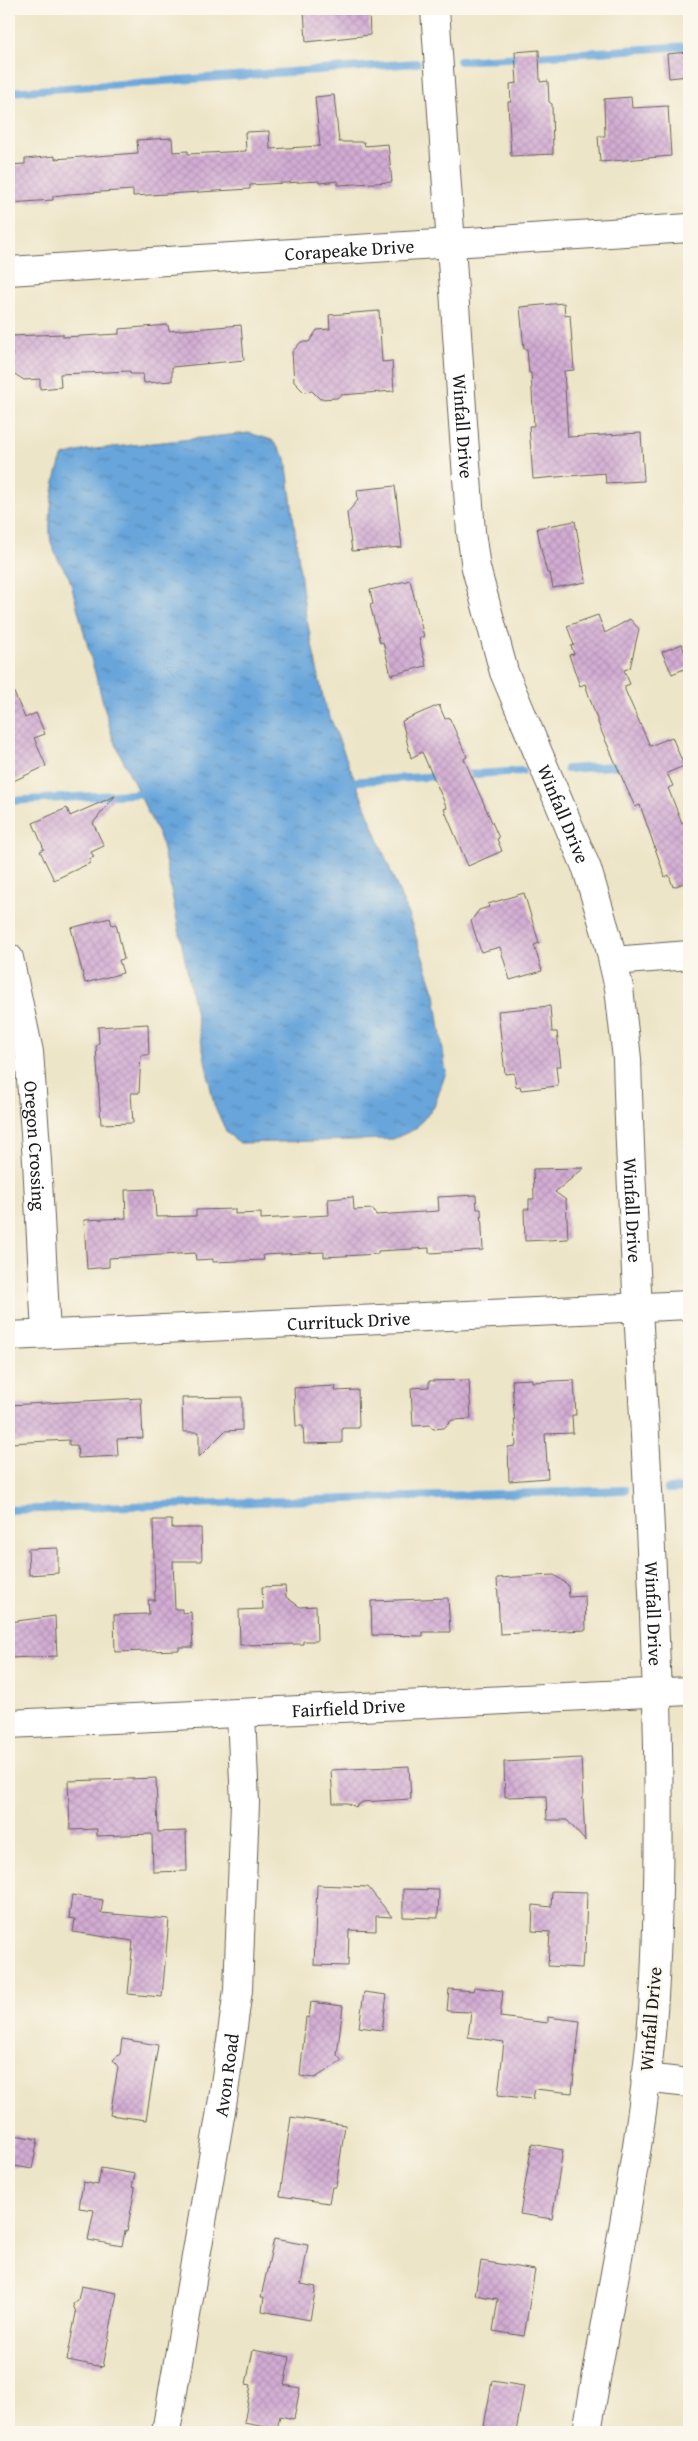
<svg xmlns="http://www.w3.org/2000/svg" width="698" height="2441" viewBox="0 0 698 2441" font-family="'Gentium Book Plus',serif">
<defs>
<pattern id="water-ripples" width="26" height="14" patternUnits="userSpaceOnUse" patternTransform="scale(1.25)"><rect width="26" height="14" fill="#68a5da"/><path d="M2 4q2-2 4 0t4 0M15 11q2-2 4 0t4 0" fill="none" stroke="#5586b0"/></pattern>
<pattern id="building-cross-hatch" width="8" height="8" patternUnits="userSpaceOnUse" patternTransform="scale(1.25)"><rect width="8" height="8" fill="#d2acd3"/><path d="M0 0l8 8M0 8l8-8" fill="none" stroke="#b493b5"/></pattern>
</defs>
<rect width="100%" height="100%" fill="#fbf7ec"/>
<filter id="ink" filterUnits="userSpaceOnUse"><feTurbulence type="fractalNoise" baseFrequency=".02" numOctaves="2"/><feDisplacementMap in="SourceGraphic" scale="10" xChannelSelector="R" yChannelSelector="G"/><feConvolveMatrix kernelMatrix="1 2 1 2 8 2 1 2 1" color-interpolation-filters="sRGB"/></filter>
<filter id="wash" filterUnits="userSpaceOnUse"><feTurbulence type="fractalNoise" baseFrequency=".0096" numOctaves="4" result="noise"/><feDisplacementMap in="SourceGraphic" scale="20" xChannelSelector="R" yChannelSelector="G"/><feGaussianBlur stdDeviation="1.12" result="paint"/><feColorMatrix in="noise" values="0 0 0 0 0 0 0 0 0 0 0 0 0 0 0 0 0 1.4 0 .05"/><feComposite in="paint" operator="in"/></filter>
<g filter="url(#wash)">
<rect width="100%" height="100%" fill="#ede5c7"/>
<path fill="url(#water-ripples)" stroke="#42607b" d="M249,433L272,440L286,458L305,611L324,702L412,925L435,994L446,1072L434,1107L415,1129L393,1139L240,1143L227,1133L214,1105L161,840L113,739L69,577C61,565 55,555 51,542C47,523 54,473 63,456L85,450Z"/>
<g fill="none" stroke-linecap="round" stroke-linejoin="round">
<g stroke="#68a5da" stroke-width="8">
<polyline points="460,61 689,46"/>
<polyline points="9,92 417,63"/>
<polyline points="673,763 689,762"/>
<polyline points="567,769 627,765"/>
<polyline points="462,775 522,771"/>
<polyline points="345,782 441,776"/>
<polyline points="9,801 149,793"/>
<polyline points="668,1489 689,1488"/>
<polyline points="9,1510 625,1490"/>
</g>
</g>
<g id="blocks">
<g fill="url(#building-cross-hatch)">
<polygon points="317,9 369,9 370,35 306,42 304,10"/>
<polygon points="539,50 540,82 548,81 549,102 552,104 553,154 511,156 508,102 511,102 510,84 517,83 515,52"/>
<polygon points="688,52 689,76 669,78 667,54"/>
<polygon points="334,95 339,142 364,142 365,146 388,144 392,182 338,185 338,181 319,183 319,181 250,185 250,189 133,196 133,190 69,194 53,196 53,200 10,203 9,165 25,164 25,159 55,156 55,159 138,153 137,140 172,138 173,152 188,151 188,154 246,151 245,132 269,131 270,149 320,146 315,97"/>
<polygon points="631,97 632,108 668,106 671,156 600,162 598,136 605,136 604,99"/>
<polygon points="564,303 565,316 570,315 574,370 564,371 568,437 641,433 644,481 606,483 605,473 533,479 529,426 534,426 531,373 529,373 527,349 524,349 520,307"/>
<polygon points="379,311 382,362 392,361 394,391 340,395 337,398 320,399 312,391 304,392 294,382 292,352 301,342 309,342 317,330 330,329 329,315"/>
<polygon points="168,325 169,331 241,325 244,360 172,367 172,381 144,383 143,374 130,374 130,371 60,374 61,387 40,389 40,379 24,380 13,373 11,336 63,334 63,337 119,334 119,329"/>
<polygon points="395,486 402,547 352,551 347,513 358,500 357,490"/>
<polygon points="575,521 586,582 553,588 550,573 547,573 542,553 537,528"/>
<polygon points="410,580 424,637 419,638 426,666 391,675 383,642 380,643 370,605 373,604 370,590"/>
<polygon points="598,615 605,633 630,619 639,629 630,668 624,670 630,684 625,686 625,690 650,746 672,737 684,766 667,773 673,786 668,788 682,823 685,822 689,833 689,881 673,887 669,875 665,877 640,805 635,807 600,728 585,684 580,686 569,655 574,654 571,646 574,645 567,626"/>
<polygon points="682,644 689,667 672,674 662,652"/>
<polygon points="9,681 25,718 36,713 45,734 34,738 46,766 9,783"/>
<polygon points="439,705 445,719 449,717 467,757 464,759 499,838 497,839 502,851 468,866 444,809 447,808 422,752 411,758 402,721"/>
<polygon points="115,796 93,823 104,846 91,852 94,857 89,859 90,863 54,880 40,851 44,849 33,823 67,808 70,816"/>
<polygon points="524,893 539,943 534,945 542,971 510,980 500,947 481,952 471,921 479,910 489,907 488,904"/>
<polygon points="110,918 112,925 116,924 124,959 119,960 123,973 85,983 71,928"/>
<polygon points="550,1006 552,1032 557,1032 561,1066 556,1066 558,1086 521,1090 520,1086 516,1087 514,1073 505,1074 498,1011"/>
<polygon points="148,1024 149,1055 141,1055 139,1093 131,1093 133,1123 101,1124 96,1047 99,1043 98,1027"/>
<polygon points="584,1168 555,1192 566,1200 568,1239 525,1241 524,1209 529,1209 529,1199 534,1199 533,1169"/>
<polygon points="154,1189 156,1217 196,1216 196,1210 235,1209 235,1214 261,1213 261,1219 329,1215 328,1199 353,1197 354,1210 373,1209 376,1215 439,1211 438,1197 476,1195 477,1209 481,1209 483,1250 429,1253 429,1248 378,1251 378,1254 324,1257 324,1252 263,1255 264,1260 213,1262 213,1259 196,1260 195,1253 109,1258 109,1267 87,1269 84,1220 126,1218 125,1190"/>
<polygon points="532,1379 532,1382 574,1380 576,1415 572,1415 573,1433 545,1434 548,1478 509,1481 508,1447 516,1446 512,1380"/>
<polygon points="469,1380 471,1419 452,1420 444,1428 433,1429 430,1425 413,1426 411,1388 429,1387 429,1381"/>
<polygon points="336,1386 335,1391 358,1390 359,1428 342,1428 342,1443 304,1444 303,1426 296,1426 294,1388"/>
<polygon points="242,1397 242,1430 225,1431 199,1457 199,1432 183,1432 182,1398"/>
<polygon points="141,1398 143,1438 117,1439 118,1456 78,1458 77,1445 69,1445 69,1440 9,1443 9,1405"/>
<polygon points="153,1520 172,1520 172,1528 201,1528 202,1561 173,1561 175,1609 182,1609 182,1613 191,1612 193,1647 179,1647 179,1650 115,1652 114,1615 149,1614 148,1600 155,1600"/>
<polygon points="58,1548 58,1573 29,1575 28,1549"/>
<polygon points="554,1575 568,1585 569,1597 585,1596 586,1630 500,1634 497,1578"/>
<polygon points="285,1586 286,1597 300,1607 316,1606 317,1641 303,1641 303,1644 240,1645 239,1610 263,1609 262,1587"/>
<polygon points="448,1598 450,1632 423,1632 423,1636 372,1635 371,1601"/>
<polygon points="55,1616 57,1656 9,1658 9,1622"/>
<polygon points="581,1758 585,1841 567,1820 547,1820 546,1796 505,1797 504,1762"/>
<polygon points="409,1766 411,1799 362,1802 356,1807 347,1803 333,1803 331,1770"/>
<polygon points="156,1778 158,1832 186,1831 187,1871 153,1872 152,1834 97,1836 97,1829 70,1830 68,1781"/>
<polygon points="317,1885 368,1887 392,1917 376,1916 376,1931 349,1930 348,1966 314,1965"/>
<polygon points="403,1889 439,1890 438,1918 403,1917"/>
<polygon points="552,1891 587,1892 585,1954 583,1953 582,1968 548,1966 550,1932 532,1931 533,1905 551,1907"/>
<polygon points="72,1895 103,1900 101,1913 169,1919 162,1997 128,1994 133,1941 73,1932 75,1919 69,1918"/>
<polygon points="474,1987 503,1991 500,2017 548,2023 548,2017 580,2021 572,2093 535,2089 533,2099 498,2095 504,2042 468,2037 471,2012 447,2011 449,1989 473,1991"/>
<polygon points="364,1992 387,1995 382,2030 359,2027"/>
<polygon points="311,2002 343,2006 337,2055 342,2061 315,2078 300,2076 306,2017 309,2018"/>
<polygon points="122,2039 158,2045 146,2120 110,2115 118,2067 113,2060 120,2054"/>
<polygon points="291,2117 345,2125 336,2187 332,2187 329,2203 280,2196"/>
<polygon points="14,2135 38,2139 32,2169 9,2165"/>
<polygon points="532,2144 563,2150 552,2219 520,2214"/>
<polygon points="101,2168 135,2174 132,2187 135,2188 127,2232 125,2231 122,2246 88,2240 94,2210 79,2208 83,2182 98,2185"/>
<polygon points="274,2239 308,2245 301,2284 316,2287 310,2320 262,2311 264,2297 261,2297"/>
<polygon points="481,2261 535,2270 524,2336 493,2331 498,2299 475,2295"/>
<polygon points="81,2286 117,2293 103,2367 67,2360 76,2313 73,2304 78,2300"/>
<polygon points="253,2350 290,2357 284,2385 300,2388 294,2419 280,2416 277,2429 244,2423 251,2385 246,2384"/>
<polygon points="492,2381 524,2386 516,2432 483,2432"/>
</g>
</g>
</g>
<g filter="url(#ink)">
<use href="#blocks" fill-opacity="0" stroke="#656258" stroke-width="1"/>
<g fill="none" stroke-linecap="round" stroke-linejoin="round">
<g stroke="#656258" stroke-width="30">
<g id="minor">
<path id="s1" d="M435,9L463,423L471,532L476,568L504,672L587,869L607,936L619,988L627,1059C635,1366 670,1673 655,1980C647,2132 611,2282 587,2432"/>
<path id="s2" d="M9,271L689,228"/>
<path id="s3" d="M9,958L29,1052L37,1161L46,1334"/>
<polyline points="613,961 689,955"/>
<path id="s4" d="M9,1336L689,1305"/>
<path id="s5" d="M9,1724L689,1691"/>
<polyline points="645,2078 689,2083"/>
<path id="s6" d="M166,2432L223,2099L238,1990L245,1803L241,1714"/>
</g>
</g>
<use href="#minor" stroke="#fff" stroke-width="28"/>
</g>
</g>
<g text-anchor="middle" stroke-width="4.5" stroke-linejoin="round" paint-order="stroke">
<g font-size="19" fill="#1c1c1c" stroke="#fbf7ec">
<text dy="7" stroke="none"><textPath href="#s2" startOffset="341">Corapeake Drive</textPath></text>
<text dy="7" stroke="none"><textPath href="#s1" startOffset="418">Winfall Drive</textPath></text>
<text dy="7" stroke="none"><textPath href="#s1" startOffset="822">Winfall Drive</textPath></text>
<text dy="7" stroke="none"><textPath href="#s3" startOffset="190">Oregon Crossing</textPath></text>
<text dy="7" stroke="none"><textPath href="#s1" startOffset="1228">Winfall Drive</textPath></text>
<text dy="7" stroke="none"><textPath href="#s4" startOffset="340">Currituck Drive</textPath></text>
<text dy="7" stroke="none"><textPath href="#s1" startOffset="1632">Winfall Drive</textPath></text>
<text dy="7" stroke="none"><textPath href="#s5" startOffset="340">Fairfield Drive</textPath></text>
<text transform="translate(650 2019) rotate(-85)" y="7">Winfall Drive</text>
<text dy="7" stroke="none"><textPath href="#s6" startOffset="362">Avon Road</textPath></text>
</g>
</g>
<rect width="698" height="2441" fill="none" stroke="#fbf7ec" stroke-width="30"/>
</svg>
